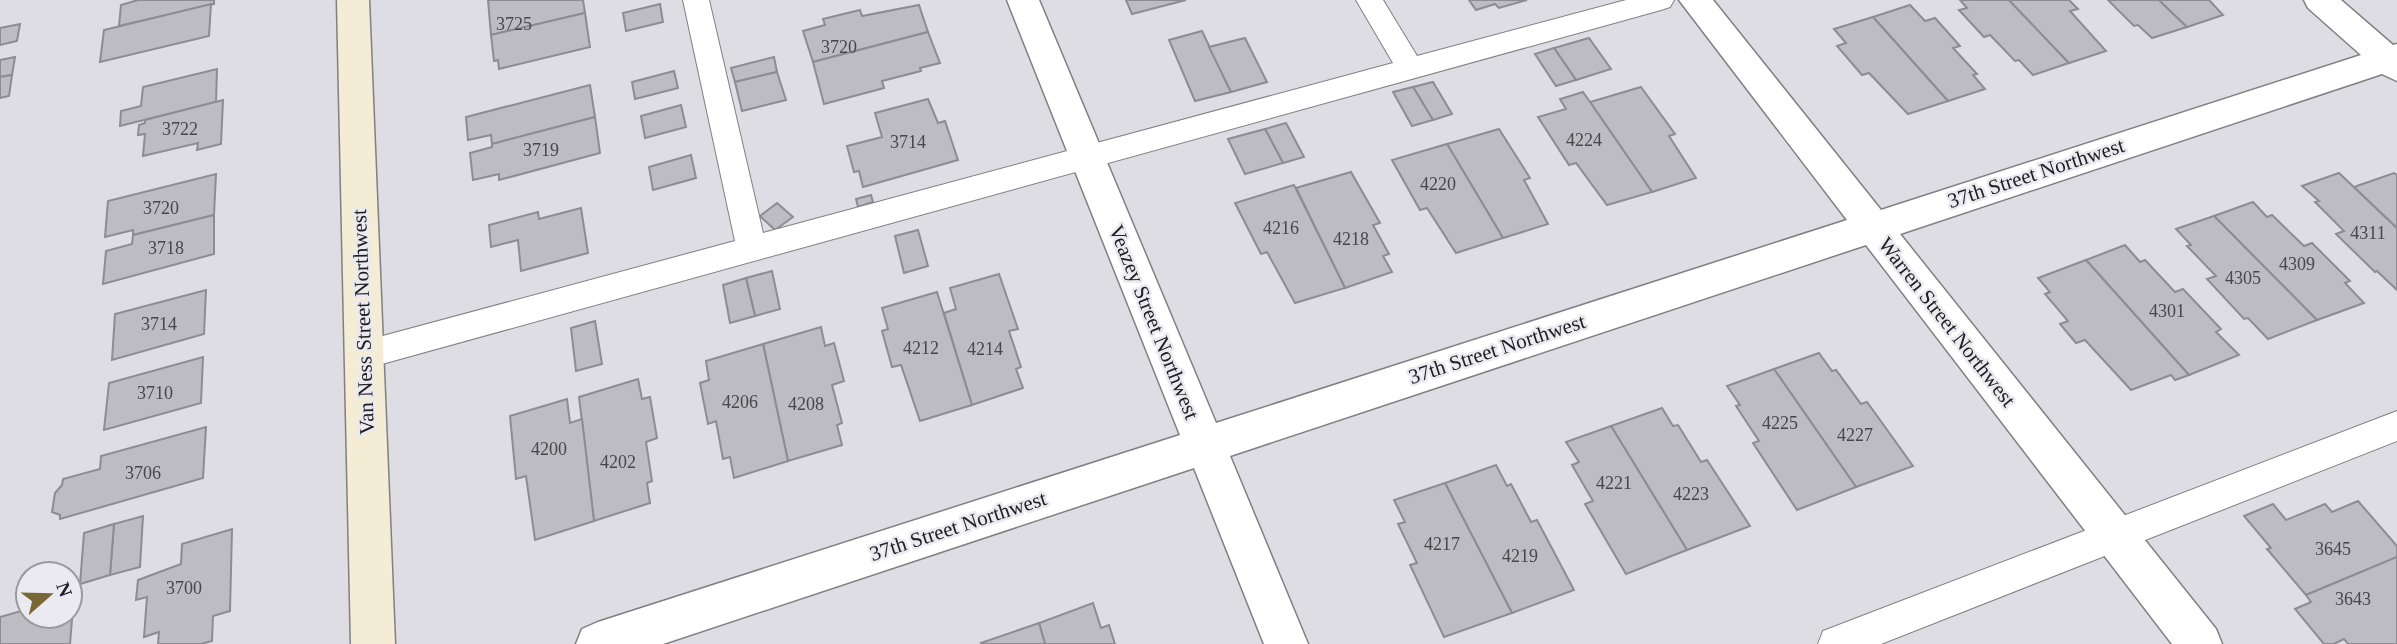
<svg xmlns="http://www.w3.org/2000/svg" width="2397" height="644" viewBox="0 0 2397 644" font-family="Georgia,serif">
<rect width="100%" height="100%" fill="#dedde3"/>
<g fill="#bcbcc2" stroke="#8d8c92" stroke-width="2">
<polygon points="214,0 214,4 119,26 121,5 138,0"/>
<polygon points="488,0 583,0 585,13 491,35"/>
<polygon points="1126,0 1186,0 1132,14"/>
<polygon points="1469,0 1527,0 1499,8 1495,4 1476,10"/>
<polygon points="1960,0 2009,0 2069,63 2033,75 2019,60 2015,61 1990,35 1984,37 1959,10 1967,8"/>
<polygon points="2009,0 2069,0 2078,9 2070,11 2106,51 2069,63"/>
<polygon points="2108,0 2159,0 2187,27 2152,38 2138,25 2134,26"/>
<polygon points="2159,0 2209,0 2223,15 2187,27"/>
<polygon points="211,4 209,36 100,62 104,30"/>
<polygon points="660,4 663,22 626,31 623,13"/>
<polygon points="919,5 928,32 813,62 803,31 825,25 823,19 860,10 862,16"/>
<polygon points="1910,5 1925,21 1935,18 1960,46 1953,48 1977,74 1973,75 1985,89 1948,101 1873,17"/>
<polygon points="585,13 590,47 499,69 498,60 494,61 491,35"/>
<polygon points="1873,17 1948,101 1908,114 1869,73 1862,75 1837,46 1846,43 1834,29"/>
<polygon points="20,24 17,41 0,45 0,28"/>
<polygon points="1202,31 1231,92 1195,101 1169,40"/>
<polygon points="928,32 940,63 920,68 921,71 882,81 884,88 824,104 813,62"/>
<polygon points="1245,38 1267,82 1231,92 1209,47"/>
<polygon points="1589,38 1611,69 1576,80 1554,48"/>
<polygon points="1554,48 1576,80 1556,86 1535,54"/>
<polygon points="15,57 12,75 0,77 0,60"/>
<polygon points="774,57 777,72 735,82 731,68"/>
<polygon points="217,69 216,102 120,126 121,111 141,106 143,87"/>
<polygon points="674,71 678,88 635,99 632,82"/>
<polygon points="777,72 786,100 742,111 735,82"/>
<polygon points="12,75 9,96 0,98 0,77"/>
<polygon points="1433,82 1452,114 1433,120 1413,87"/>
<polygon points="590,85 595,117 492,144 491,135 468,140 466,117"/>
<polygon points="1413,87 1433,120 1412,126 1393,92"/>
<polygon points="1641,87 1675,134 1669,136 1696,178 1652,192 1590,102"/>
<polygon points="1583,92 1590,102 1652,192 1607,205 1576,163 1569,165 1538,117 1566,109 1560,99"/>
<polygon points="928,99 938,123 945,121 958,160 863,187 859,171 854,172 847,146 882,137 875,113"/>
<polygon points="223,100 221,144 197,150 198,143 143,156 145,134 138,135 139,125 145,123 145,120"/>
<polygon points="681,105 686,127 645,138 641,116"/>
<polygon points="595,117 600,153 499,180 499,174 473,180 470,153 492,147 492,144"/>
<polygon points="1286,123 1304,157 1283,163 1265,129"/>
<polygon points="1265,129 1283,163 1245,174 1228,139"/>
<polygon points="1499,129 1530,178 1524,180 1548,224 1503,238 1447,144"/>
<polygon points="1447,144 1503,238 1456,253 1427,208 1420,210 1392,160"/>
<polygon points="691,155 696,178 653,190 649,167"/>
<polygon points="1351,172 1380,223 1373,225 1389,254 1383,256 1392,272 1345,288 1296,188"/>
<polygon points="2339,173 2397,228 2397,290 2377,271 2375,272 2336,234 2344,231 2315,202 2319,201 2302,186"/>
<polygon points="2394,173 2397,175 2397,228 2354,187"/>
<polygon points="216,174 214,215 133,235 133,230 105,237 108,201"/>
<polygon points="1294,185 1345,288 1295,303 1267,252 1261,254 1235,203"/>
<polygon points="871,195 873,202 858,207 856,199"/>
<polygon points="2253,202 2267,217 2272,215 2304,246 2312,243 2350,281 2345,283 2364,303 2317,320 2214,216"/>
<polygon points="777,203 793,217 775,230 760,216"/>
<polygon points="581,208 588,253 521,271 518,240 491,247 489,225 538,212 539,219"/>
<polygon points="214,215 214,254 103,284 106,251 132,244 133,235"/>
<polygon points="2214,216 2317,320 2268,339 2248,318 2244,319 2207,279 2216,276 2187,246 2191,245 2176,229"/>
<polygon points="918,230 928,266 904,273 895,236"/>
<polygon points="2125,245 2140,262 2145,260 2175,292 2183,289 2221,329 2216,332 2239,355 2189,375 2086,260"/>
<polygon points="2086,260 2189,375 2175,380 2171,375 2131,390 2085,340 2076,343 2060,324 2068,321 2045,294 2050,292 2038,278"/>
<polygon points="772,271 780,309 755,316 746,278"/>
<polygon points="999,274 1018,329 1009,331 1021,367 1016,369 1023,388 972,405 944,313 956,309 950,288"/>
<polygon points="746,278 755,316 730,323 723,285"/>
<polygon points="206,290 204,334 112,360 115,314"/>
<polygon points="937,292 972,405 920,421 901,365 892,367 882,331 888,329 882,308"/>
<polygon points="595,321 602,364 576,371 571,328"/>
<polygon points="821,327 825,346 834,343 844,381 832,385 842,423 837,425 842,445 788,461 763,344"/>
<polygon points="763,344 788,461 734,478 730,457 723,459 716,421 708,424 700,383 709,380 706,361"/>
<polygon points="1819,353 1832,371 1836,370 1861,404 1867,402 1913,466 1856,487 1774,369"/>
<polygon points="203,357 201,403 104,430 109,383"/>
<polygon points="1774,369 1856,487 1797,510 1753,443 1759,441 1736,406 1740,405 1727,386"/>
<polygon points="638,379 642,399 650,397 657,438 646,442 652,481 647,483 650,503 594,521 579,397"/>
<polygon points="567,399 570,423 582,419 594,521 535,540 526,476 516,479 510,416"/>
<polygon points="1662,408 1673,426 1678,425 1701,462 1707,460 1750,526 1687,550 1611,426"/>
<polygon points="1611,426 1687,550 1626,574 1585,504 1593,501 1572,465 1579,462 1566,442"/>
<polygon points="206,427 203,478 60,519 60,515 52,512 55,493 62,485 63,479 100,469 101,456"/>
<polygon points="1496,465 1507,486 1511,484 1531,522 1537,520 1574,590 1512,613 1445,483"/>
<polygon points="1445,483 1512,613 1444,637 1410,565 1417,563 1398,524 1405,522 1394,500"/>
<polygon points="2358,501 2397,546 2397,557 2306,595 2267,549 2271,548 2244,516 2273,504 2286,520 2325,504 2332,512"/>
<polygon points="143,516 140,567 110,575 114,524"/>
<polygon points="114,524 110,575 80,584 84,533"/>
<polygon points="232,529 230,611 213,616 212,641 201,644 158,644 159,632 144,637 147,597 136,600 138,580 181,564 182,544"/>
<polygon points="2397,557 2397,644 2348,644 2344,639 2334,644 2324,644 2295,609 2311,602 2306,595"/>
<polygon points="74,595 70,644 0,644 0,617 28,609 28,616 70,616 70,596"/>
<polygon points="1093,603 1101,628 1109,625 1115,644 1045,644 1039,623"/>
<polygon points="1039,623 1045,644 982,644 981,643"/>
</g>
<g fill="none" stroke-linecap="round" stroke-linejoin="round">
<g stroke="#807f84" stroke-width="2">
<g id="lane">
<polygon points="683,0 709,0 763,233 1393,63 1356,0 1383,0 1417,56 1626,0 1674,0 1670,7 1661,10 364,369 353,365 348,355 353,345 364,341 735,241"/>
<polygon points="2397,411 2397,441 1881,644 1818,644 1823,631 1836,626"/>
</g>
</g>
<g stroke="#807f84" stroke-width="3">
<polygon id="street" points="1007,0 1039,0 1216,423 1847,220 1679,0 1713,0 1881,210 2361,55 2308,8 2304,0 2341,0 2393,45 2397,44 2397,81 2382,74 1900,234 2216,629 2222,644 2172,644 1866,245 1230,456 1308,644 1264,644 1194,468 663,644 576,644 582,629 598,622 1180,435"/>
</g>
<g stroke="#807f84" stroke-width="3">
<polygon id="secondary" points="337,0 369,0 395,644 351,644"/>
</g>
<use href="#lane" fill="#fff" fill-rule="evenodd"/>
<use href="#street" fill="#fff" fill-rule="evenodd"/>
<use href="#secondary" fill="#f4ecd5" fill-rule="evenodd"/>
</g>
<g text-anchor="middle" stroke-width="5" stroke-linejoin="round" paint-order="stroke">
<g font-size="18" fill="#47474a">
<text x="514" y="30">3725</text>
<text x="839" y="53">3720</text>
<text x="180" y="135">3722</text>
<text x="1584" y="146">4224</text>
<text x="908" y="148">3714</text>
<text x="541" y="156">3719</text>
<text x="1438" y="190">4220</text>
<text x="161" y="214">3720</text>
<text x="1281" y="234">4216</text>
<text x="2368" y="239">4311</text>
<text x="1351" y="245">4218</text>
<text x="166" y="254">3718</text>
<text x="2297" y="270">4309</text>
<text x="2243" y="284">4305</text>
<text x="2167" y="317">4301</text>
<text x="159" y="330">3714</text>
<text x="921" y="354">4212</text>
<text x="985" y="355">4214</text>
<text x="155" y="399">3710</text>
<text x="740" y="408">4206</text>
<text x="806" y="410">4208</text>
<text x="1780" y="429">4225</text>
<text x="1855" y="441">4227</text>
<text x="549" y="455">4200</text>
<text x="618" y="468">4202</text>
<text x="143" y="479">3706</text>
<text x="1614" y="489">4221</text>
<text x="1691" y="500">4223</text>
<text x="1442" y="550">4217</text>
<text x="2333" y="555">3645</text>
<text x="1520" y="562">4219</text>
<text x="184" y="594">3700</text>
<text x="2353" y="605">3643</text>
</g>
<g font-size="21" fill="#202022" stroke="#ebeaf0">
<text transform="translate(2036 173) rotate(-18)" y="7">37th Street Northwest</text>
<text transform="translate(363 322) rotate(-92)" y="7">Van Ness Street Northwest</text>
<text transform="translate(1154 322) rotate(68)" y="7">Veazey Street Northwest</text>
<text transform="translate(1947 322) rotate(52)" y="7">Warren Street Northwest</text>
<text transform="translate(1497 349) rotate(-18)" y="7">37th Street Northwest</text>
<text transform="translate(958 526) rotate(-18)" y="7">37th Street Northwest</text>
</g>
</g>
<g transform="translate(49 595) rotate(70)"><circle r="33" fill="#ebeaf0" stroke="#9a999e" stroke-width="2"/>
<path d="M0-5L12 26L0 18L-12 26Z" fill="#796836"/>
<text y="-10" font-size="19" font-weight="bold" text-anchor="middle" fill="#202022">N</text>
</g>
</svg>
